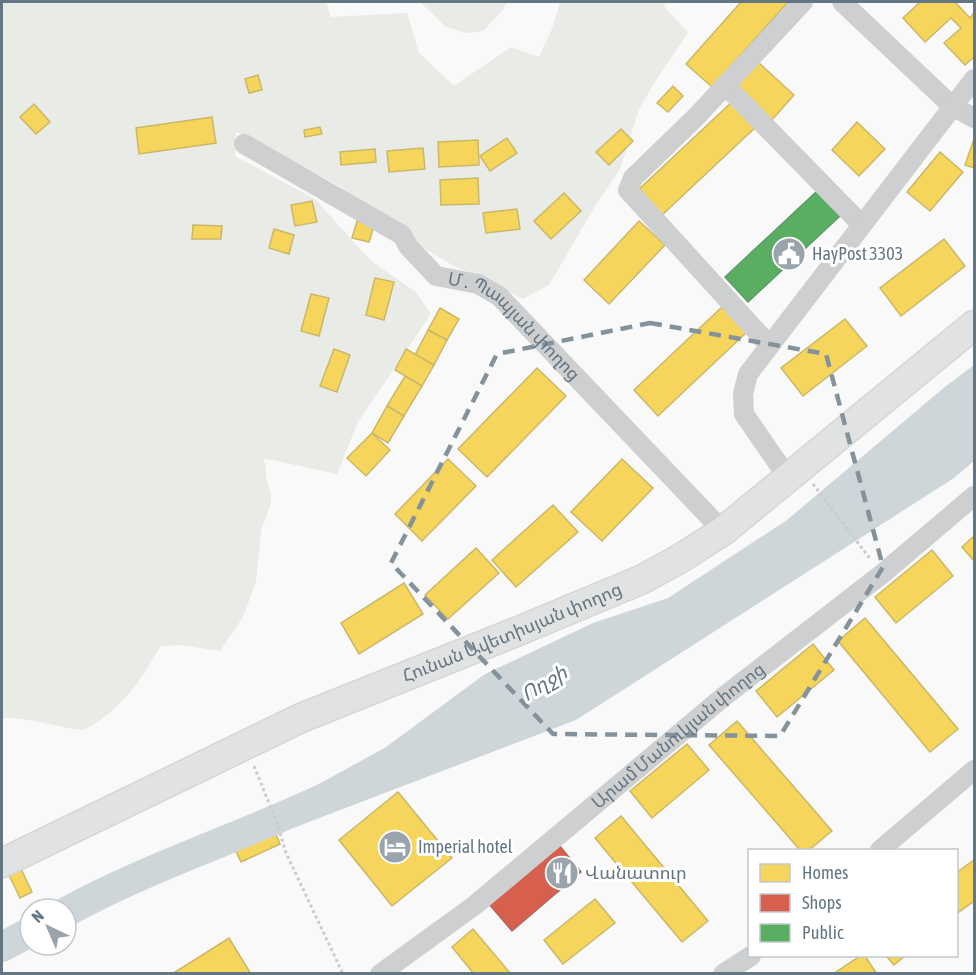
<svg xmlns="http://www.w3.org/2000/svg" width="976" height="975" viewBox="0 0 976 975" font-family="'Asap Condensed','Noto Sans Armenian',sans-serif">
<rect width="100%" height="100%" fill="#f9f9f9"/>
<g fill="#e8ebe6">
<path d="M2,2H326L331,17L407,13L419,53L454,86L511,47L539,57L552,29L560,2H667L664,6L688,33L656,80L639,109L620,169L597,203L549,285L523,299L454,266L430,252L336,184L236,132L235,156L315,199L371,261L416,292L431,314L358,422L337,474L263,458L266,467V477L271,494V503L261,530L256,582L243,617L220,651L181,645L161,646C153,657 147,670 139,681C125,700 104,721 83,730C54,727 31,717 2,718Z"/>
<polygon points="420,2 507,2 503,10 483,31 464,33 445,26"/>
</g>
<polygon fill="#ced6d9" points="974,365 974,461 954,478 576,720 293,828 283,804 386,747 485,674 593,623 668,598 787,520 946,386"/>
<g fill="#f6d55c" stroke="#cab868" stroke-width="1.5">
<polygon points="741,2 788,2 712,87 686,64"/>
<polygon points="920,2 955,2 970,18 974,13 974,57 965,65 944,43 961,28 951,18 925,42 903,18"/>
<polygon points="758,62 794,95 771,121 734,87"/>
<polygon points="258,75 262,90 249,93 245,79"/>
<polygon points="673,86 683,96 668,112 657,103"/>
<polygon points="734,100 758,125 661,216 637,191"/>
<polygon points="34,104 50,122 36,134 20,117"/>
<polygon points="212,117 216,143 139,154 136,128"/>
<polygon points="857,122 885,149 859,176 832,150"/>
<polygon points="320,127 322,134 305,137 304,130"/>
<polygon points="621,129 633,141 609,165 596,152"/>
<polygon points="507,138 517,153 490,171 480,156"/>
<polygon points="974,139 974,168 965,165"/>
<polygon points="478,140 479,165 439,167 438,142"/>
<polygon points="423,148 425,169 389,172 387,151"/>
<polygon points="375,149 376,162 341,165 340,152"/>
<polygon points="940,152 963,172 930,211 907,192"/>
<polygon points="478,178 479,204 441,205 440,180"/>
<polygon points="564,193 581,211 551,239 534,221"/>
<polygon points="312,201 317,222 295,226 291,205"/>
<polygon points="517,209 520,229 486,233 483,213"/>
<polygon points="357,221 374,226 369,242 352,238"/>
<polygon points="639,221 665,245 609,304 584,280"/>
<polygon points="193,225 222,226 221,239 192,239"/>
<polygon points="274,229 294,235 289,254 269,248"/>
<polygon points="944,239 965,266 901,316 880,288"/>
<polygon points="375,278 394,282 384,320 366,315"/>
<polygon points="311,294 329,298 319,336 301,331"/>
<polygon points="724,305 748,331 658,416 634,390"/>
<polygon points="440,308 459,319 447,340 428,330"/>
<polygon points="845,319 867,346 803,396 781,368"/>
<polygon points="428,330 447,340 434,365 415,355"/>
<polygon points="334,349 350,355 337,392 320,386"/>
<polygon points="406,349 434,365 422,386 395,370"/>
<polygon points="537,368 566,396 487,477 458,449"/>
<polygon points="405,376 422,386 404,416 387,406"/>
<polygon points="387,406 404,416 388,443 372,433"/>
<polygon points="372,433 390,450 366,476 347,458"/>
<polygon points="448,459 476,486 422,541 395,514"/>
<polygon points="622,459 653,488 602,541 571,512"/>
<polygon points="553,505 578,532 516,587 492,560"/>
<polygon points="974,536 974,561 962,547"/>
<polygon points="476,548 499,573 448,619 425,595"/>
<polygon points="932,550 953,576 896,623 875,597"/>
<polygon points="404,583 423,614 359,654 341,623"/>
<polygon points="865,618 958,729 930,752 838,641"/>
<polygon points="813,644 834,670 777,717 756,691"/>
<polygon points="737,721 832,831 809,850 800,850 709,745"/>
<polygon points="687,744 709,770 652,818 630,791"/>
<polygon points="398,792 452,858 392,906 339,840"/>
<polygon points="621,816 708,921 682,942 595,838"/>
<polygon points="273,827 280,844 241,862 233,845"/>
<polygon points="974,860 974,901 956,914 956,873"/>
<polygon points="20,867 32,892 20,898 8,873"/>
<polygon points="595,899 615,923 563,964 544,940"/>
<polygon points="473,929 511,974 474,974 452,947"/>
<polygon points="229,938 251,974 172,974"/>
<polygon points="860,956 865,956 877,974 833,974"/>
<polygon points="886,956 905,956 894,965"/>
</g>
<polygon fill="#d6604d" stroke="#b4675d" stroke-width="1.5" points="559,845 581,872 512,931 489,904"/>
<polygon fill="#5aae61" stroke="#5d9d6b" stroke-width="1.5" points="817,191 840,216 748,302 725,277"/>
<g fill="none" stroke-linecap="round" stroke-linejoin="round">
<g stroke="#ced6d9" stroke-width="30">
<path d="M66,912C148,867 239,838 324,798"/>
<polyline points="2,947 30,932"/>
</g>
<g stroke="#d5d6d6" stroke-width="31">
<g id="highway">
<path id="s3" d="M2,863L301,718L506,636L643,579L681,558L723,531L974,325"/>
</g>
</g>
<g stroke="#cbcccd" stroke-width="3" stroke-dasharray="3 3" stroke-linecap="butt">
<polyline points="813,484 871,560"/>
<polyline points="254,766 277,823 286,853 343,974"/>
</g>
<g stroke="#cecfd0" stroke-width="20">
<polyline points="842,2 952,106 974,118"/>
<polyline points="725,85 861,224"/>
<path id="s1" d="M244,144L402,235L408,246L436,276L478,284L499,296L723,531"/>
<polyline points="769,345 628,190 633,178 696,117 803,2"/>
<polyline points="788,478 744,414 743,394 748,374 974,79"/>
<polyline points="880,850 974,770"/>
<path id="s2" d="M380,974L475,905L722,698L882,574L974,496"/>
<polyline points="723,974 751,956"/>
</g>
<use href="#highway" stroke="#e1e2e2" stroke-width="28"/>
</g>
<path fill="none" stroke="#84929c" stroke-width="4.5" stroke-dasharray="12 8" stroke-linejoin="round" d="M650,323L826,354L883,567L780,736L553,734L391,563L497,354Z"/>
<defs>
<g id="civic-disc" transform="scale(1.725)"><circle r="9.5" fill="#99a4ac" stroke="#fff"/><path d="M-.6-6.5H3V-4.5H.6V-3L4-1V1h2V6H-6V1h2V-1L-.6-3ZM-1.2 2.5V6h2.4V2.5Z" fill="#fff"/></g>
<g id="hotel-disc" transform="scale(1.725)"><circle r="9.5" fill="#99a4ac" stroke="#fff"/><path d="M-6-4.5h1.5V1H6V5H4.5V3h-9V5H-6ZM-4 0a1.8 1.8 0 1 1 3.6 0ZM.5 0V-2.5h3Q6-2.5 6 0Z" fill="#fff"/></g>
<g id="restaurant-disc" transform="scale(1.725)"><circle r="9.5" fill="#99a4ac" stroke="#fff"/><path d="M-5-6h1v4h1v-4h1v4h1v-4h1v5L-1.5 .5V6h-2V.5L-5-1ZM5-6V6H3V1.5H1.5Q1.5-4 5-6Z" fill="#fff"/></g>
</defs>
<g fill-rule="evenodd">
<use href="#civic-disc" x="789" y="254"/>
<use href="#hotel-disc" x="395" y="847"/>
<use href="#restaurant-disc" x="562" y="873"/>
</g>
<g text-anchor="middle" stroke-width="6" stroke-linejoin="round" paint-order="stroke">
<g font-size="18" fill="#657683" stroke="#fff" text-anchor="start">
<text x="812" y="260">HayPost 3303</text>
<text x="418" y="853">Imperial hotel</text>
<text x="585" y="879">Վանատուր</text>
</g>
<g font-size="18" fill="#657683" stroke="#fff">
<text dy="6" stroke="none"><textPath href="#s1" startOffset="332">Մ․ Պապյան փողոց</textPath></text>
<text dy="6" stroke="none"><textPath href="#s3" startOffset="560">Հունան Ավետիսյան փողոց</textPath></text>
<text dy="6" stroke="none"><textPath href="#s2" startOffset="382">Արամ Մանուկյան փողոց</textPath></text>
</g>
<g font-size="20" font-style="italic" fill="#60757c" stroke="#fff">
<text transform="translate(544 683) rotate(-31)" y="7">Ողջի</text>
</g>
</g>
<rect width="976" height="975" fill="none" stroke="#657683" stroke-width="6"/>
<rect x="748" y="849" width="210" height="108" fill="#ffffff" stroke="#c1c8cd" stroke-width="1.5"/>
<rect x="760" y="864" width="30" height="18" fill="#f6d55c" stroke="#c1c8cd" stroke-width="1.5"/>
<text x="802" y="879" font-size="18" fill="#657683">Homes</text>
<rect x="760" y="894" width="30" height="18" fill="#d6604d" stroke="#c1c8cd" stroke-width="1.5"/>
<text x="802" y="909" font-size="18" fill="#657683">Shops</text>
<rect x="760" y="924" width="30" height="18" fill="#5aae61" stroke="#c1c8cd" stroke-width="1.5"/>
<text x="802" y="939" font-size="18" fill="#657683">Public</text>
<g transform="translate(48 927) rotate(316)"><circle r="28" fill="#ffffff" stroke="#c1c8cd" stroke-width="1.5"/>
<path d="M0-4.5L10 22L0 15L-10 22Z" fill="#99a4ac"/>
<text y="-9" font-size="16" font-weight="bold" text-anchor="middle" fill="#657683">N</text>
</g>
</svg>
